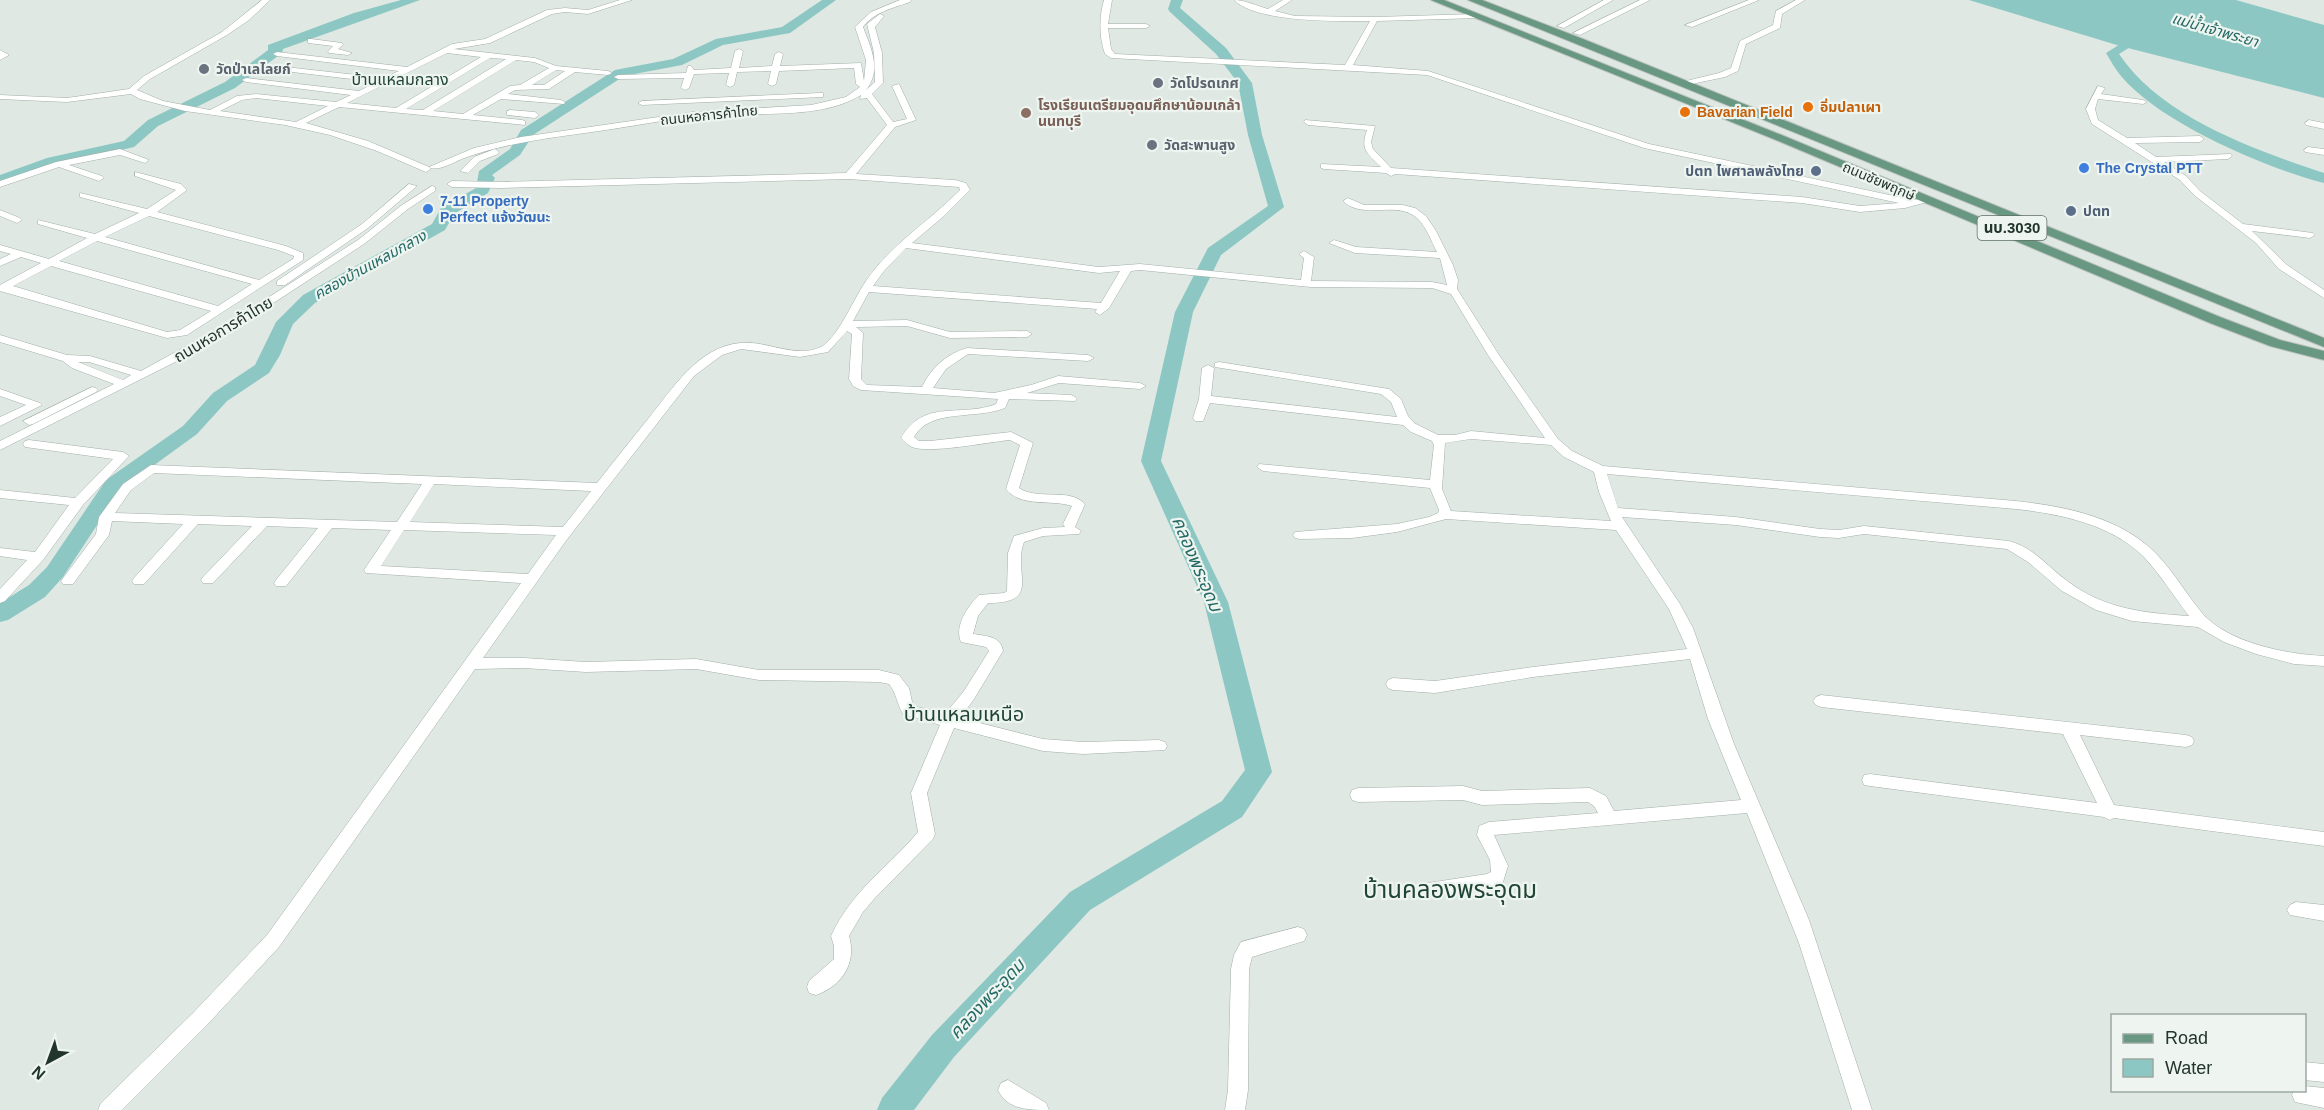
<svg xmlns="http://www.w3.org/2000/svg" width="2324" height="1110" viewBox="0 0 2324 1110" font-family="Arial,'Noto Sans Thai',sans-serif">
<rect width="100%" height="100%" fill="#dfe8e2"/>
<polygon fill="#8dc7c3" points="1969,0 2236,0 2324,25 2324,98 2120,46"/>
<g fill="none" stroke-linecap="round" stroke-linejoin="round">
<g fill="#8dc7c3" fill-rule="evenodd">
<polygon points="401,0 420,0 283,49 282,53 235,88 158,126 134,147 56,165 0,185 0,175 47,158 124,141 148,120 225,82 268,50 268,45 354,13"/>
<polygon points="822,0 836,0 790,33 723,45 682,65 624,76 533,135 520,155 492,175 495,178 488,193 454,214 445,230 315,303 293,324 280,355 269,373 227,401 197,434 120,490 63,577 45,597 8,620 0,622 0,603 29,585 47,567 106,480 183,426 213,393 255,365 276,322 303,295 432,224 441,208 476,188 479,171 510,149 521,130 615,70 673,59 716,39 782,27"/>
<polygon points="1171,0 1183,0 1180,8 1226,48 1252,83 1262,135 1284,207 1221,255 1193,312 1161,461 1228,602 1272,772 1242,817 1090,910 954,1057 914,1110 877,1110 882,1098 932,1035 1070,892 1222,801 1245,770 1204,602 1141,461 1175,312 1208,248 1268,206 1248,135 1238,83 1216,54 1170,12 1168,9"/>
<path d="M2147,27L2151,28L2153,31L2151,34L2119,54C2161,117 2255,150 2324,173V183C2266,168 2160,123 2121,76C2115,69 2111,61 2106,53Z"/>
</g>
<g stroke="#a3afa8" stroke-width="1">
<g id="street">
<path d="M262,0H270L249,20L227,35L150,79L137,90L163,101L210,110L237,96L256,94L336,102L351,95L246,82L242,80L246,78L359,91L377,82L267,69L263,67L267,65L384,78L399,71L277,56L273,54L277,52L407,67L452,44L485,39L547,10L565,8L588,10L620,0H632L588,14L565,12L552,14L490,43L454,49L535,58L556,66L608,71L612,73L608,75L575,72L549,89L515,90L508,94L561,100L565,102L564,104L501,99L473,115L522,120L525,121V125L339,107L306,123L368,141L429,167L431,169L426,172L377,151L330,135L285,125L185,111L140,99L131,94L67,102L0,99V95L67,98L129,89L144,76L222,32ZM447,53L481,57L396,108L347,103ZM490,58L506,59L423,110L406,109ZM516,60L534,62L549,68L520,85L510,86L463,114L433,111ZM556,70L565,71L544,85H532ZM256,98L328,106L296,122L220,111L242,100Z"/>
<path d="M900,0H911L910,2C893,8 874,12 863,27C871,48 882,70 866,90L875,82L874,53L867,24L880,14L884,16L875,27L882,53L883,83L872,94L893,122L907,119L892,86L899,84L916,120L895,127L856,174L955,180L966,183L970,190L944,216L912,243L1099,267L1140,264L1301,280L1304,258L1299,254L1304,251L1314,257L1311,281L1432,282L1447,285L1440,258L1355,253L1329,243L1334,240L1356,247L1437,252C1431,241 1427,228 1418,219C1397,199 1364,221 1343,201L1348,198L1364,205H1403L1415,208L1426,216L1436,231L1453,265L1458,280L1457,289L1499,355L1558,439L1572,451L1603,466L2016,501C2061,506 2111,515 2148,546C2169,564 2184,591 2202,613C2228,643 2286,654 2324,656V666L2294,664L2256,654L2224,642L2198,627L2132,621L2096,610L2062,591L2028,562L2007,549L1864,534L1839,538L1820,537L1736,525L1622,517L1680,604L1693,628L1734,744L1809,920L1872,1110H1852L1799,943L1747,813L1494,835L1508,866L1503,882L1491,888L1434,895L1428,893L1425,888L1428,883L1487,874L1491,872L1490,860L1477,835L1479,826L1489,822L1598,813L1594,806L1588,802L1482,805L1463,800L1358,802L1352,800L1350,795L1352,790L1358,788L1463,786L1482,791L1590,788L1606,796L1614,811L1741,800L1708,719L1690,659L1533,677L1435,693L1393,690L1388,688L1386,684L1388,680L1393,678L1435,681L1533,667L1687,649L1669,609L1616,530L1446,519L1397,532L1352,538L1300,539L1295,538L1293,535L1295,532L1397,524L1429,517L1438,513L1439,510L1430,488L1263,471L1257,467L1259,464L1430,480L1434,445L1432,441L1411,432L1403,425L1210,403L1203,421H1195L1193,418L1199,399L1202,368L1208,365L1214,368L1211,396L1397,417L1391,402L1381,394L1215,367V363L1219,362L1389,389L1401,399L1408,416L1414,423L1438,435H1455L1471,431L1545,438L1488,355L1451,294L1432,288L1311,287L1140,270L1131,271L1109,308L1100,315L1095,312L1097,309L869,292L853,321L907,320L950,332L1027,331L1032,334L1027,337L950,338L907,326L856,327L863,333L861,379L867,385L922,387C931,368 946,354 967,348L1088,355L1094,358L1088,361L968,354L946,369L933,388L994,393L1031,385L1058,376L1140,383L1146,386L1140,389L1059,383L1027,393L1071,395L1075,397L1077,399L1075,401L1009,399L1005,408C975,420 930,408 914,437L919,441H930L1011,432L1033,443L1019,488C1038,501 1069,487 1085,504L1075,527L1081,531L1079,534L1043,536L1024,542C1012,573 1043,603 988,603L978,616L973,634C986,636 1001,636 1003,651L974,699L960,718L1043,739L1083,742L1159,740L1165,742L1167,746L1165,750L1083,754L1043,751L954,728L927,793L935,834L933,839L874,899L863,912L849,936C857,963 842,986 816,995L809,993L807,987L809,981L834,959V946L831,936C853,889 886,870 918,832L911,793L940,725L903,714C897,704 896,692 889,684L879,682L759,680L696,669L586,672L524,668L475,669L279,947L207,1025L122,1110H98L101,1103L193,1013L267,935L521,583L366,573L364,570L391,530L332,528L286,586H276L274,583L276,580L318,528L267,526L213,583H203L201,580L203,577L252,526L198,524L144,584H134L132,581L134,578L183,524L112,521L109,535L73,584H63L61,581L96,534L99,517L123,484L151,465L597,483C614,461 631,440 648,419C673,388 698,347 740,343C766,340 796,359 821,347C838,338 854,298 866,281C891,244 930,221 960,190L959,187L849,179L501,188L452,187L447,184L452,181L501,182L846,173L887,125L867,98L860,99L861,95C820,121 751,111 704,116C667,119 629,127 592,132C549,138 507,143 467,157C457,160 438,173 429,167L474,148L521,137L693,112L811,105L846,97L860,87L856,84L854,68L779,71L776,84L772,86L768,84L771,71L737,72L734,85L730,87L726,85L729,73L694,74L689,88L685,90L681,88L684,78L618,79L614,77L618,75L686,73L688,66H691L694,70L731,68L735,51L739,49L743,51L739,68L772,66L775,54L779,52L783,54L780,66L861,63L864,81L866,60L855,27L871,12ZM906,248L1099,273L1120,271L1101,303L873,286L884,271ZM847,331L852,334L849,379L853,386L861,390L998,399L996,404C960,418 924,398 901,438C904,441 908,445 912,447C930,454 988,442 1010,440L1020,445L1006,489C1021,508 1051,499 1072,506L1063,524L1065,527L1043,528L1014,536L1008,553L1007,591L1004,593L979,595C968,606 954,626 961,642L986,647L989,651L964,691L945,714L913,706L909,688L899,675L879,670H759L696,659L586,662L524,658H483L565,542L694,376L722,355L741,349L800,357L828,352ZM1471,439L1551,445L1564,457L1594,472L1599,492L1611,521L1451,511L1442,489L1445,443ZM154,473L422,484L397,522L115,513L131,490ZM1607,474L2016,509C2060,514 2111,524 2144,557C2161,575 2174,597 2189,616C2144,613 2103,609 2066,580C2047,566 2033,547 2009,541L1864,526L1839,530L1820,529L1736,517L1618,508ZM434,484L591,491L563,527L410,522ZM404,530L556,535L528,574L381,566Z"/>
<path d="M1104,0H1112L1108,24H1146L1150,26L1146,28H1108L1111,49L1115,54L1345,65L1370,21C1338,21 1257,23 1234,0C1245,0 1257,6 1268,9L1283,0H1292L1275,11L1295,16L1375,17L1476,14H1479V18L1377,21L1353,65L1428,71L1649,144L1913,200L1926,198L1931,201L1905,208L1860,212L1802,203L1395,174L1391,176L1386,173L1324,169L1321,168V164L1381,167C1367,153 1360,150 1367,130L1308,125L1304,122L1305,120L1375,126L1371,142L1373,149L1391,168L1802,197L1860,206L1899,203L1644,148L1427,75L1111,58L1105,54C1099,38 1099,17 1104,0Z"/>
<polygon points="1604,0 1613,0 1564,28 1557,26"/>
<polygon points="1640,0 1650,0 1580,35 1573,33"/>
<polygon points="1749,0 1759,0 1692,27 1685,25"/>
<polygon points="1796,0 1805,0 1782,14 1780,28 1746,44 1738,71 1725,77 1682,86 1682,82 1719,73 1731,68 1740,41 1773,25 1776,11"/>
<polygon points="311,39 342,43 343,45 338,49 352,53 348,55 329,53 328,51 333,46 308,43 308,39"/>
<polygon points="0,50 9,55 0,60"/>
<polygon points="2098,86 2105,88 2101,94 2143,100 2147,102 2143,104 2098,99 2095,109 2098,120 2127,138 2200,136 2204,139 2200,142 2135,143 2156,157 2231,154 2232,156 2228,159 2164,162 2186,176 2200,191 2243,224 2313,233 2315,235 2310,238 2252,231 2287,265 2324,290 2324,298 2279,269 2256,243 2194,195 2180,180 2092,124 2086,109"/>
<polygon points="820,93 823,93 823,97 642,105 638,103 642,101"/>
<polygon points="510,110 535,112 539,115 535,118 507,115 507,111"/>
<polygon points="2309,120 2324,123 2324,129 2306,125 2305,123"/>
<polygon points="2308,147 2324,149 2324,155 2305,152 2304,150"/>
<polygon points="120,149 149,160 145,163 120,155 69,165 102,176 104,178 99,181 59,167 0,187 0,181 56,162"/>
<polygon points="495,149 499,152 498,154 480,161 468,173 460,171 474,157"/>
<path d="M135,172L181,184L187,190L157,212L286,246L303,253V260L187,335L167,338L0,291V285L41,263L21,257L0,266V259L11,254L0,251V245L49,259L87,238L38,224V220L95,234L139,213L80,197V193L147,209L176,190L135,176ZM149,216L278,250L294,256L293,259L259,280L105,237ZM97,241L252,284L218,306L59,261ZM51,266L211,311L180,330L167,332L13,286Z"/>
<polygon points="409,184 417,186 368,228 285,285 277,285 277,281 362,224"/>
<path d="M432,186L435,187V191L408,209L364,244L238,326L183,358L0,450V441L114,384L72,368L63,361L0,342V335L67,355L90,356L141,371L230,322L358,240L402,205ZM78,362H89L131,375L123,380Z"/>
<polygon points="0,210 20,218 22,220 17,223 0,216"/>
<polygon points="92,387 96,388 98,390 96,392 33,424 29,425 23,421"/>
<polygon points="0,389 40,403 42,405 0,426 0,417 26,405 0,396"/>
<polygon points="29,440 123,452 129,456 83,505 43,560 5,601 0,603 0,589 27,560 0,556 0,548 35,552 69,505 0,498 0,490 75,498 113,459 25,447 23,444 25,441"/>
<polygon points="1821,695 2186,735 2192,737 2194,741 2192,745 2186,747 2080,735 2114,805 2324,832 2324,846 2114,818 2110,820 2104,817 1870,786 1864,785 1862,780 1864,775 1870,774 2097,803 2063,734 1821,707 1816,705 1813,701 1816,697"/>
<polygon points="2296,902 2324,905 2324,921 2290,915 2287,910 2290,905"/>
<polygon points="1298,927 1304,929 1307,935 1304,941 1252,957 1249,969 1248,1090 1245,1110 1225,1110 1228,1090 1231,969 1234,955 1241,942"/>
<polygon points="2304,1062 2324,1064 2324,1082 2304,1080"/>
<path d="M1008,1080L1046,1103L1049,1110C1030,1110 1007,1110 998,1090L1001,1083Z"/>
<polygon points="2304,1086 2324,1088 2324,1108 2295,1102 2292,1095 2294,1090 2304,1090"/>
</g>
</g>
<g stroke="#bdc2c0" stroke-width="2">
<g id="primary">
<polygon points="1431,0 1444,0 1784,136 2220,317 2280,340 2324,351 2324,360 2270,346 2210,323 1776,140"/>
<polygon points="1468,0 1482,0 1583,39 2324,338 2324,347"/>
</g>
</g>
<use href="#street" fill="#fff" fill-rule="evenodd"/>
<use href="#primary" fill="#689881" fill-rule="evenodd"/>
</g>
<g fill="#6b7280" stroke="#eef5f0" stroke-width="2">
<circle cx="204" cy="69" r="6"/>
<circle cx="1158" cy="83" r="6"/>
<circle cx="1152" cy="145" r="6"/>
</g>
<g fill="#e8710a" stroke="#eef5f0" stroke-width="2">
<circle cx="1808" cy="107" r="6"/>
<circle cx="1685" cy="112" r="6"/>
</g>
<circle fill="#8d6e63" stroke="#eef5f0" stroke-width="2" cx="1026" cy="113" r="6"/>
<g fill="#3f7fe0" stroke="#eef5f0" stroke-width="2">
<circle cx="2084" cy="168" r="6"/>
<circle cx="428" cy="209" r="6"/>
</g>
<g fill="#5c6f8a" stroke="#eef5f0" stroke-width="2">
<circle cx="1816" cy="171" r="6"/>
<circle cx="2071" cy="211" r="6"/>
</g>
<g text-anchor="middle" stroke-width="4.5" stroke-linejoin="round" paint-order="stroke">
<g font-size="14" font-weight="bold" fill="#5b616d" stroke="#eef5f0" text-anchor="start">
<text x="216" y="74">วัดป่าเลไลยก์</text>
<text x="1170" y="88">วัดโปรดเกศ</text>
<text x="1164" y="150">วัดสะพานสูง</text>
</g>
<g font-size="14" font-weight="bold" fill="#785e54" stroke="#eef5f0" text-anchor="start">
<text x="1038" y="110">โรงเรียนเตรียมอุดมศึกษาน้อมเกล้า<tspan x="1038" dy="16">นนทบุรี</tspan></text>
</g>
<g font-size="14" font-weight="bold" fill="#c56008" stroke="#eef5f0" text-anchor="start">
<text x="1820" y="112">อิ่มปลาเผา</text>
<text x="1697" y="117">Bavarian Field</text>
</g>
<g font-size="14" fill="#22352c" stroke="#eef5f0">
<text transform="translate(709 115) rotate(-6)" y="5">ถนนหอการค้าไทย</text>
<text transform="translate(1879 181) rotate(23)" y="5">ถนนชัยพฤกษ์</text>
</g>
<g font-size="14" font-weight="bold" fill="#366cbe" stroke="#eef5f0" text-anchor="start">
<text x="2096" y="173">The Crystal PTT</text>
<text x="440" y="206">7-11 Property<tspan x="440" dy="16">Perfect แจ้งวัฒนะ</tspan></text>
</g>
<g font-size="14" font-weight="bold" fill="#4e5e75" stroke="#eef5f0" text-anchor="end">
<text x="1804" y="176">ปตท ไพศาลพลังไทย</text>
<text x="2083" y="216" text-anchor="start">ปตท</text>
</g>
<g font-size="15" font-style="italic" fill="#246965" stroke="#eef5f0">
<text transform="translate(2215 30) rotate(16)" y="5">แม่น้ำเจ้าพระยา</text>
<text transform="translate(370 265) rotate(-29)" y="5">คลองบ้านแหลมกลาง</text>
</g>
<rect fill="#eef5f0" stroke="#5f6f67" stroke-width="1.5" x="1977.5" y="216" width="69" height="24" rx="4.5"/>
<g font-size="15" font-weight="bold" fill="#22352c">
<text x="2012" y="233">นบ.3030</text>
</g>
<g font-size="16" fill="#214534" stroke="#eef5f0">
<text x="400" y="85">บ้านแหลมกลาง</text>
</g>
<g font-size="16" fill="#22352c" stroke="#eef5f0">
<text transform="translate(223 329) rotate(-31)" y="6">ถนนหอการค้าไทย</text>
</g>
<g font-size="18" font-style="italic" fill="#246965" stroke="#eef5f0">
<text transform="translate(1197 564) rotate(67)" y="6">คลองพระอุดม</text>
<text transform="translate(987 999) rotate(-47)" y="6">คลองพระอุดม</text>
</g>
<g font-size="20" fill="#214534" stroke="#eef5f0">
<text x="964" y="721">บ้านแหลมเหนือ</text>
</g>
<g font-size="24" fill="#214534" stroke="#eef5f0">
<text x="1450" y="898">บ้านคลองพระอุดม</text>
</g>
</g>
<rect x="2111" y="1014" width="195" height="78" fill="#eef5f0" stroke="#9ca8a2" stroke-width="1.5"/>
<rect x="2123" y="1034" width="30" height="9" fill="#689881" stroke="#9ca8a2" stroke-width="1.5"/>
<text x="2165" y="1044" font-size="18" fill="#22352c">Road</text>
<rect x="2123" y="1059" width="30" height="18" fill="#8dc7c3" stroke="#9ca8a2" stroke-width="1.5"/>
<text x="2165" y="1074" font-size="18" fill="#22352c">Water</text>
<g transform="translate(48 1062) rotate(221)" stroke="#eef5f0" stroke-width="4.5" paint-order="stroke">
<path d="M0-4.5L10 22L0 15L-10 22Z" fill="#22352c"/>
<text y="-9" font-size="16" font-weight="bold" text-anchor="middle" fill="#22352c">N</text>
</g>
</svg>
